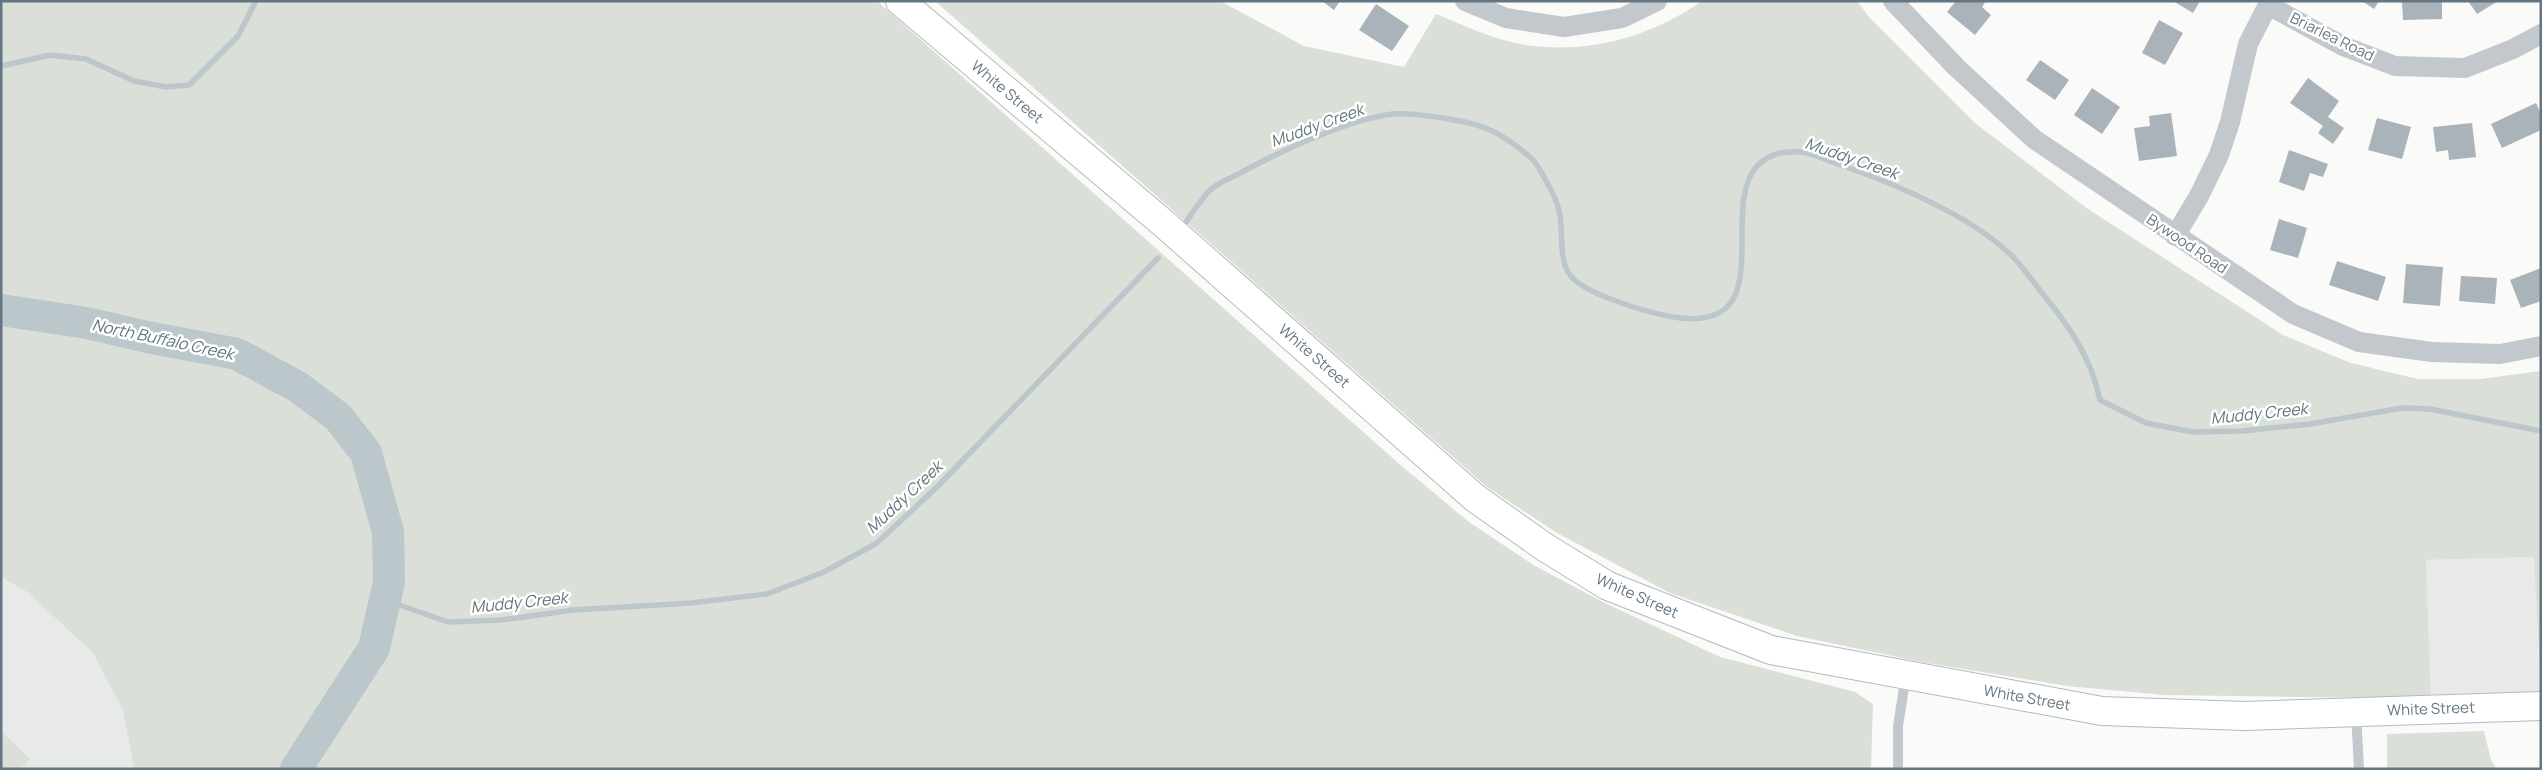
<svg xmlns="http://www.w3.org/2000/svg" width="2542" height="770" viewBox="0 0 2542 770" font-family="Manrope,sans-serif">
<rect width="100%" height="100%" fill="#fafaf8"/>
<g fill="#e8e9e9">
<polygon points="2535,557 2540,695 2431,699 2426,560"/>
<polygon points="1,577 27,592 92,652 123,710 134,769 1,769"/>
</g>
<g fill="#dadfd7">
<polygon points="1,1 877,1 1397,462 1469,522 1535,566 1605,603 1720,657 1855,692 1873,704 1871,769 134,769 123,710 92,652 27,592 1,577"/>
<path d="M935,1H1220L1304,46L1404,67L1436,14C1467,27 1499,42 1533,46C1593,53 1654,35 1702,1H1857L1869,17L1975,123L2088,209L2283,335L2351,363L2418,379H2480L2541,371V695L2534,557L2426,560L2431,699L2164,695L2067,686L1921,662L1797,636L1670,593L1557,533L1487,487Z"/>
<polygon points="1,731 30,759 20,769 1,769"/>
<polygon points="2484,731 2491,760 2497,769 2387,769 2387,734"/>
</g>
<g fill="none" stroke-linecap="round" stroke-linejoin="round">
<g stroke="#bbc7cb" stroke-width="5.5">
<polyline points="1,66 50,55 86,59 134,81 166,87 189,85 238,36 256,1"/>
<path d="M1186,222C1194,211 1203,195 1214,187C1222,181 1233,177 1242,172C1281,151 1349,119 1393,114C1413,112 1470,121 1488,129C1502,135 1520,148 1531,158C1537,163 1541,172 1545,179C1552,191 1558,202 1560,215C1563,233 1559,256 1568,272C1580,294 1650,313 1673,317C1785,335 1715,206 1759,164C1771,153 1785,151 1801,152C1813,153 1826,160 1838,164C1893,183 1973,216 2014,258C2024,269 2033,281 2042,293C2069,326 2091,357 2100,400L2146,423L2193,432L2242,431L2310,424L2402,408L2430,409L2541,431"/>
<polyline points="385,600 448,622 502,620 573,610 691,603 767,594 824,572 877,543 937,487 1158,258"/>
</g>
<polyline stroke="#bbc7cb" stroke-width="32" points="1,310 87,323 147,337 237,354 298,387 338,417 366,453 388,532 389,582 385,600 374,648 296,769"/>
</g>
<g fill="#aab3b9">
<polygon points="1322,1 1340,1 1334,10"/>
<polygon points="1956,1 1986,1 1982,7 1991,15 1975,35 1947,12"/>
<polygon points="2173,1 2200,1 2193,13"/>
<polygon points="2362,1 2379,1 2374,9"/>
<polygon points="2402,1 2442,1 2442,19 2403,20"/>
<polygon points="2468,1 2498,1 2477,14"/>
<polygon points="1376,4 1409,26 1392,51 1359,30"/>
<polygon points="2159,20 2183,33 2165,65 2142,53"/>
<polygon points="2040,60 2069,80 2055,100 2026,80"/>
<polygon points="2308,78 2339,101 2328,117 2344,128 2333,144 2318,133 2323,126 2290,103"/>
<polygon points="2092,88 2120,107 2102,134 2074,115"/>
<polygon points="2536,103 2541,114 2541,130 2502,148 2491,124"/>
<polygon points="2171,113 2177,156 2139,161 2134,128 2150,126 2149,116"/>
<polygon points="2377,118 2411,127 2402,159 2368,150"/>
<polygon points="2472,123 2476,157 2449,160 2448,150 2436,152 2433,127"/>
<polygon points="2289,150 2328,164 2323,177 2310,173 2304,191 2279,182"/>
<polygon points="2279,219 2307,228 2298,258 2270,250"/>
<polygon points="2337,261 2386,277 2378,301 2329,285"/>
<polygon points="2406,264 2443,267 2440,306 2403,303"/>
<polygon points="2541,268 2541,301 2521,308 2510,280"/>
<polygon points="2461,276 2497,278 2495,304 2459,301"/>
</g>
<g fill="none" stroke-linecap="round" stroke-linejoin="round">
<g stroke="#b3babf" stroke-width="30">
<polyline id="secondary" points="900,1 1163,223 1475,498 1546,548 1608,586 1771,650 2102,711 2245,716 2541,706"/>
</g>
<g stroke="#c3c8cc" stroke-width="10">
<polyline points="2356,713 2359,769"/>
<polyline points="1898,769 1898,726 1906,675"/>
</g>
<g stroke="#c3c8cc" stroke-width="20">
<polyline points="1465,1 1506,18 1564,27 1622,18 1657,1"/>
<polyline points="1893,1 1956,67 2034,139 2293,314 2359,342 2432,352 2500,354 2541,346"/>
<polyline points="2268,5 2343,46 2395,66 2465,68 2513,49 2541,34"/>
<polyline points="2175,236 2199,196 2219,155 2230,122 2248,44 2270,1"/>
</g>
<use href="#secondary" stroke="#fff" stroke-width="28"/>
</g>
<g text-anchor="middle" stroke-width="5" stroke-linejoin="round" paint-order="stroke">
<g font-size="15" fill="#657683" stroke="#fff">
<text transform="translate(2332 37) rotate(26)" y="5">Briarlea Road</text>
<text transform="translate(1007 92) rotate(40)" y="5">White Street</text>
<text transform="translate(2187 244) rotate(34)" y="5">Bywood Road</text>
<text transform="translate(1314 356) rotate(41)" y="5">White Street</text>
<text transform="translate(1637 596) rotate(24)" y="5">White Street</text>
<text transform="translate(2027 698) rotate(10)" y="5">White Street</text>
<text transform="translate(2431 709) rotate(-2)" y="5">White Street</text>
</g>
<g font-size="16" font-style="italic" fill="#60757c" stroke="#fff">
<text transform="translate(1317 125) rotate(-20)" y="6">Muddy Creek</text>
<text transform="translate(1852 158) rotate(19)" y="6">Muddy Creek</text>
<text transform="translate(163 339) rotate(12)" y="6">North Buffalo Creek</text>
<text transform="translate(2259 413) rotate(-6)" y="6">Muddy Creek</text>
<text transform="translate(904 497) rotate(-43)" y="6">Muddy Creek</text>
<text transform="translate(519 602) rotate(-6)" y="6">Muddy Creek</text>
</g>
</g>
<rect width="2542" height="770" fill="none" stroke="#657683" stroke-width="5"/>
</svg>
